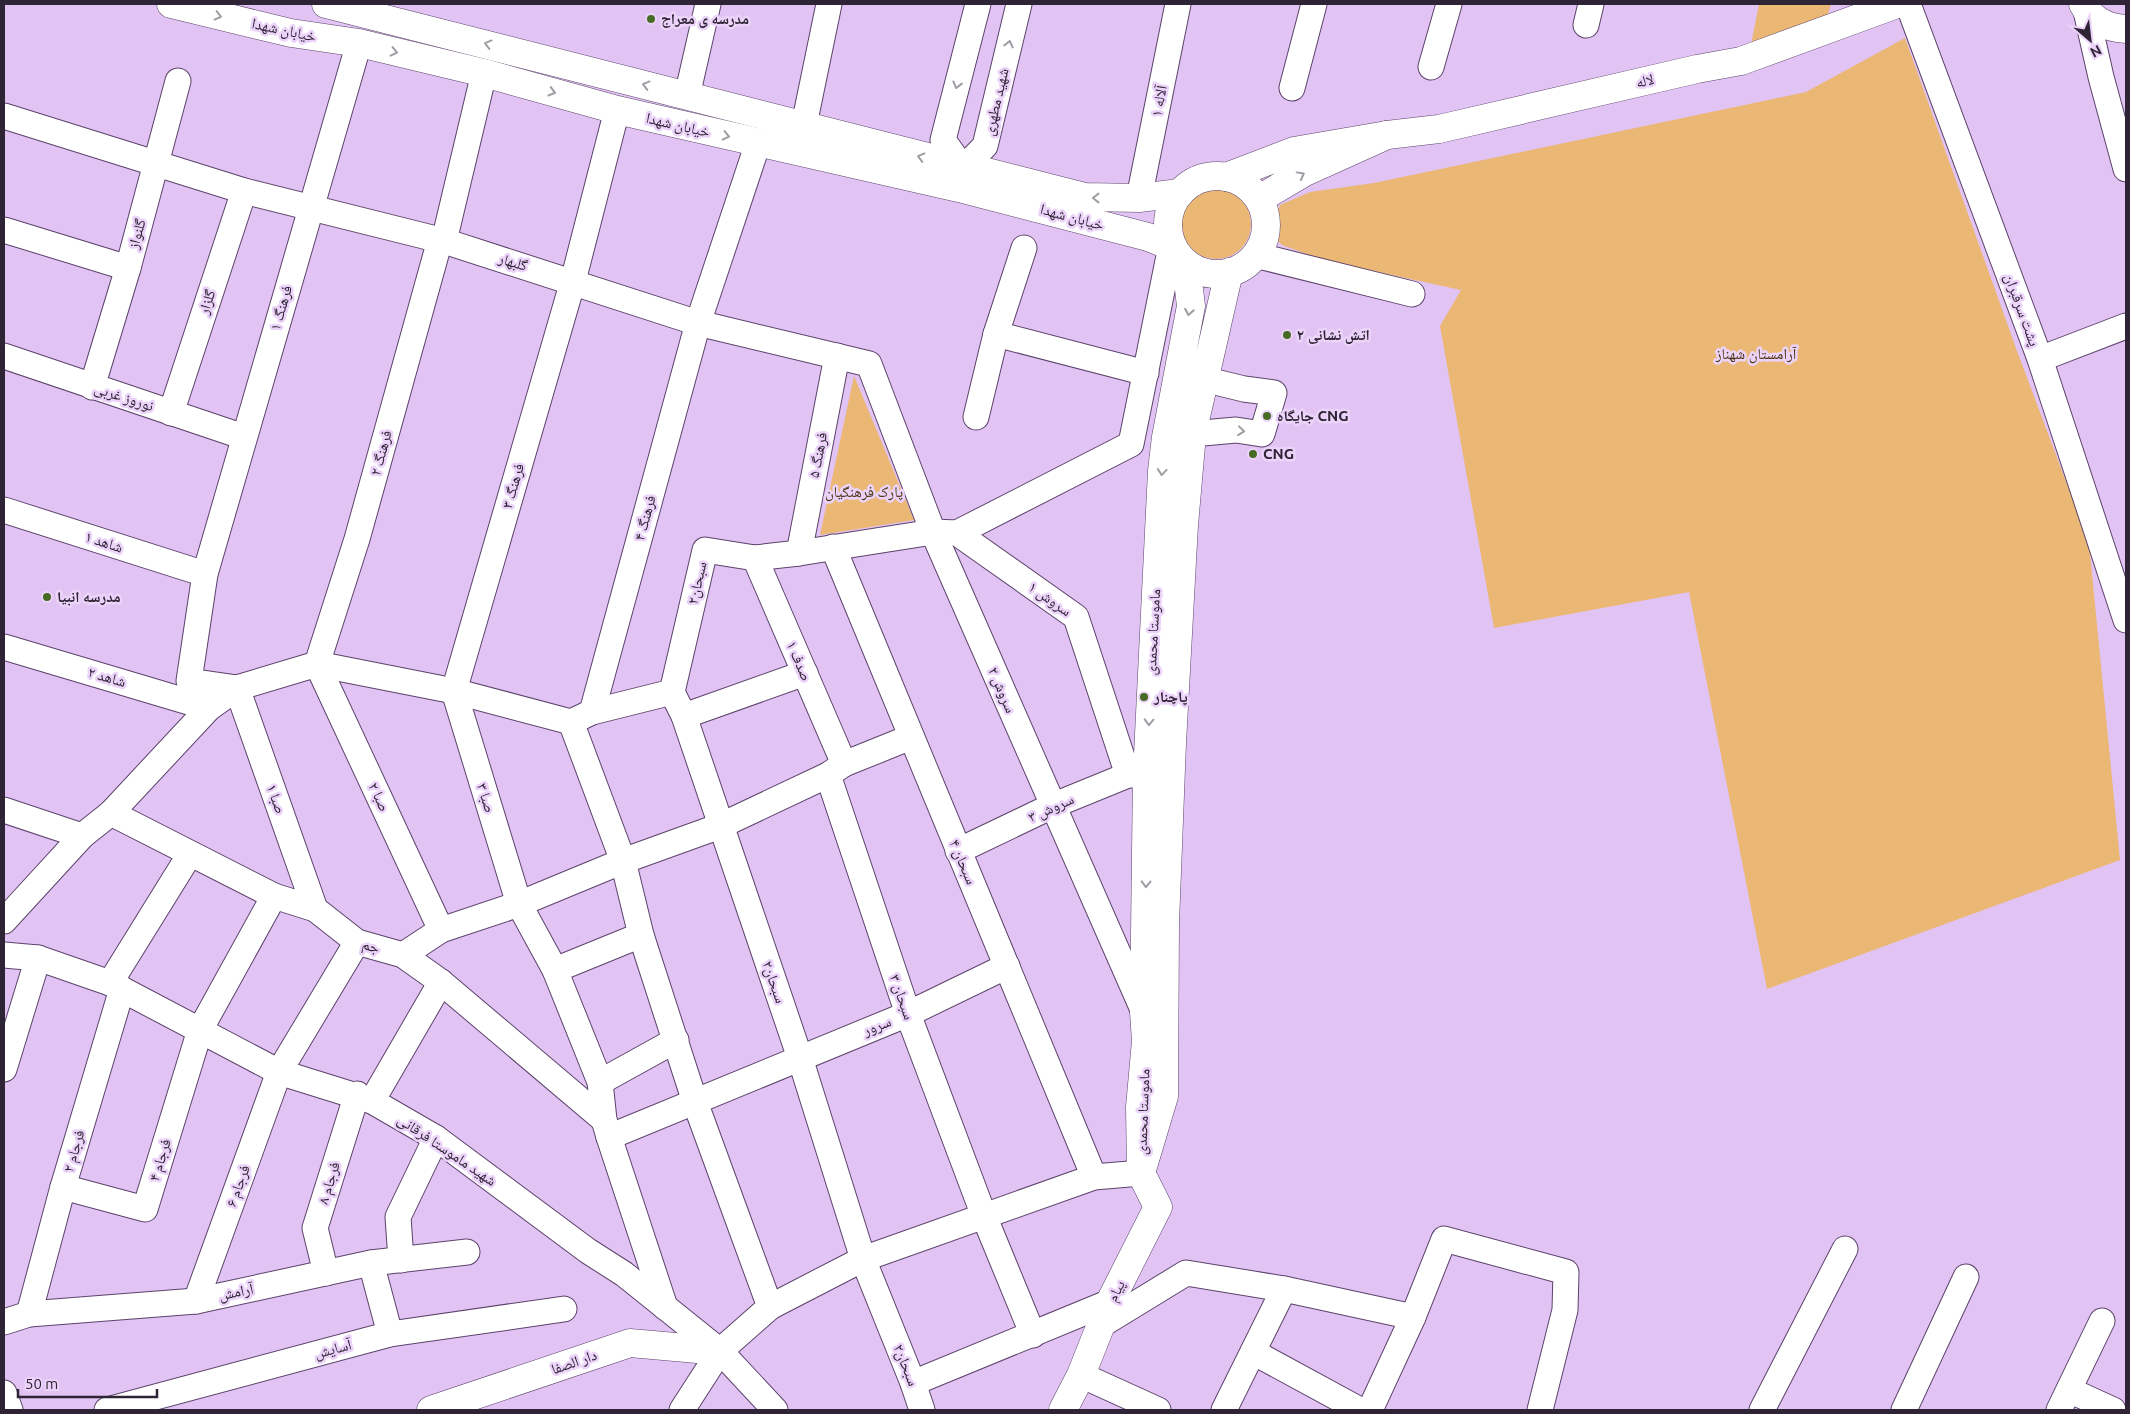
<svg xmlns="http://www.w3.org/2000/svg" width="2130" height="1414" viewBox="0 0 2130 1414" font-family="Ubuntu,'Noto Naskh Arabic',sans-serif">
<rect width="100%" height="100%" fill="#e1c4f3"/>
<g fill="#ebb774">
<polygon points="1759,4 1831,4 1825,23 1751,45"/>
<polygon points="1905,38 2017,351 2089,543 2120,860 1767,989 1689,592 1494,628 1440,326 1461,290 1323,260 1282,245 1274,237 1272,227 1280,205 1310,192 1374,183 1806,92"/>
<circle cx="1216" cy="224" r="35"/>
<polygon points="854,376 914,520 820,535"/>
</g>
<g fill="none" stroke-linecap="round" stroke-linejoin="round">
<g stroke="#5c436b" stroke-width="27">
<g id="minor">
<polyline points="1908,4 2040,359 2126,620"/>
<polyline points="2086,11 2101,77 2126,169"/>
<polyline points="1586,25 1591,4"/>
<polyline points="1431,67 1449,4"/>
<polyline points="1292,88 1314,4"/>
<polyline points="687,96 708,4"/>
<polyline points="617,110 573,281 454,691 519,904 555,970 600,1082 604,1120 609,1137 665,1307"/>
<polyline points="4,116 244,191 444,241 698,323 869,364 933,532 1144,1012"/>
<polyline points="804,125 829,4"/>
<polyline points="963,168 985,146 1019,4"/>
<polyline points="963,168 943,140 978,4"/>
<polyline points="1139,198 1178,4"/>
<polyline points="4,230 128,268"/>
<polyline points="440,240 357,539 317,664 441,930"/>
<polyline points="444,241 484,73"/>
<polyline points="1255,255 1412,294"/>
<polyline points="996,334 1146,373"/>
<polyline points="4,356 244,437"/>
<polyline points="2040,359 2126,326"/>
<polyline points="92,387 128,268 178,81"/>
<polyline points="171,413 244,191"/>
<polyline points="976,417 996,334 1024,248"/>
<polyline points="1192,434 1236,430 1262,434 1274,393 1244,389 1203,379"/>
<polyline points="4,510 205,574"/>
<polyline points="957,533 1131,444 1171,246"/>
<polyline points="833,547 1094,1177"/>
<polyline points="799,553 837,356"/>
<polyline points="755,558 844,764"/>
<polyline points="4,647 209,708"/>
<polyline points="592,712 698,323 758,143"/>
<polyline points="684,716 805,673"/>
<polyline points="571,722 623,861 641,935 695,1102 770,1307"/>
<polyline points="828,775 908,1014 984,1216 1033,1335"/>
<polyline points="4,810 82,836"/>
<polyline points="111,813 274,896 315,909 357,942 403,955 441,982 604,1120"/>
<polyline points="958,851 1052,806 1128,775 1144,775"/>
<polyline points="315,909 237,688 189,681 205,574 359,43"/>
<polyline points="4,921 82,836 111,813 209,708 237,688 317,664 454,691 571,722 592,712 672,692"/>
<polyline points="4,955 38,958 110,983 279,1072 372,1101 436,1138 588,1251 624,1274 720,1351 775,1410"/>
<polyline points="403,955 441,930 519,904 623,861 720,826 828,775 844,764 911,737"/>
<polyline points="555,970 641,935"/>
<polyline points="110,983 190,854"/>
<polyline points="4,1069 38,958"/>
<polyline points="600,1082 676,1040"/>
<polyline points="372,1101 441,982"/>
<polyline points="609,1137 908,1014 1007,966"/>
<polyline points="63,1187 145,1209 200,1030 274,896"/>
<polyline points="401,1260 398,1217 436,1138"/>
<polyline points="371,1263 390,1334"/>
<polyline points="326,1273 315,1228 357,1094"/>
<polyline points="196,1301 279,1072 357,942"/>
<polyline points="29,1314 63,1187 122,989"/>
<polyline points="4,1322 29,1314 196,1301 371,1263 467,1252"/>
<polyline points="1101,1325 1186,1273 1284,1289 1413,1317"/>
<polyline points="1253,1352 1360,1410"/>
<polyline points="1081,1375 1158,1410"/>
<polyline points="913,1383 1110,1302"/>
<polyline points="2069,1390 2113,1410"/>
<polyline points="4,1393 10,1410"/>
<polyline points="107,1410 390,1334 564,1309"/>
<polyline points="682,1410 720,1351 770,1307 863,1259 1094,1177 1141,1173"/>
<polyline points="922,1410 913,1383 863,1259 800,1058 684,716 672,692 705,550 755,558 799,553 933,532 957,533 1076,617 1128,775"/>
<polyline points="1224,1410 1284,1289"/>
<polyline points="1370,1410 1413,1317 1444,1239 1566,1272 1565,1310 1540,1410"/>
<polyline points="1762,1410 1845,1249"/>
<polyline points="1904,1410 1966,1277"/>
<polyline points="2059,1410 2102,1321"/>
</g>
</g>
<g stroke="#5c436b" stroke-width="29">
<g id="major">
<polyline points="171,4 291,33 359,43 484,73 617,110 959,188 1148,237 1171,246 1179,257"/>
<polyline points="326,4 1085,197 1139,198 1180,193"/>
<path d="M2083,4C2092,21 2107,28 2126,29"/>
<polyline points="1387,135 1439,129 1697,69 1741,61 1897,4"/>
<circle cx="1217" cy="225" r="49"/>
<polyline points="1226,177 1294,151 1387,135 1305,172 1259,199"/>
<polyline points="1186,264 1191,306 1166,437 1162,471 1147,775 1144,1012 1146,1041 1140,1107 1141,1173 1164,1096 1165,923 1172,743 1184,525 1192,434 1229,272"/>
<polyline points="431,1410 630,1343 720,1351"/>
<polyline points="1063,1410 1081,1375 1110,1302 1158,1207 1141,1173"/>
</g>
</g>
<use href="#minor" stroke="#fff" stroke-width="25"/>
<use href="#major" stroke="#fff" stroke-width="28"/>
</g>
<defs><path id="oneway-chevron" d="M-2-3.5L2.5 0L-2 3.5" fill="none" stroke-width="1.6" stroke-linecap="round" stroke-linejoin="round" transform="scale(1.25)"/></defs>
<g stroke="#a19ca4">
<use href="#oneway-chevron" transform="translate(218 16) rotate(14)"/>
<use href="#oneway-chevron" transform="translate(488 44) rotate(-165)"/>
<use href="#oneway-chevron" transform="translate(1009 44) rotate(-77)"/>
<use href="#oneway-chevron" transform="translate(394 52) rotate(13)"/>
<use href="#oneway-chevron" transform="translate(646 85) rotate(-165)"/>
<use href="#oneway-chevron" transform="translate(957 85) rotate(104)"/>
<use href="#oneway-chevron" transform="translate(552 92) rotate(16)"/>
<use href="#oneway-chevron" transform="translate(726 136) rotate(13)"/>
<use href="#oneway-chevron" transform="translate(921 157) rotate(-165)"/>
<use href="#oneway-chevron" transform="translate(1301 175) rotate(-29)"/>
<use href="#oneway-chevron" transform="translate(1096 198) rotate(-180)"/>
<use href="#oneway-chevron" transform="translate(1189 312) rotate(100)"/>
<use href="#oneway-chevron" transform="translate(1241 431) rotate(6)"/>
<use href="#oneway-chevron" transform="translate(1162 472) rotate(95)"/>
<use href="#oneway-chevron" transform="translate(1149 722) rotate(92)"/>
<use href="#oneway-chevron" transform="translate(1146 884) rotate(91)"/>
</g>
<g fill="#476b25" stroke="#ebd3f9" stroke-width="2">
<circle cx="651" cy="19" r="5"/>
<circle cx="1287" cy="335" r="5"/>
<circle cx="1267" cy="416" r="5"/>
<circle cx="1253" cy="454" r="5"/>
<circle cx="47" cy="597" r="5"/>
<circle cx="1144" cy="697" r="5"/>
</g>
<g text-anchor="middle" stroke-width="5" stroke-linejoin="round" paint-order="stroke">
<g font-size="15" font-weight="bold" fill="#2f2435" stroke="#ebd3f9" text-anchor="start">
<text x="661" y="24">مدرسه ی معراج</text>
<text x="1297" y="340">اتش نشانی ۲</text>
<text x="1277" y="421">جایگاه CNG</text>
<text x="1263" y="459">CNG</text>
<text x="57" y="602">مدرسه انبیا</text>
<text x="1154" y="702">پاچنار</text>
</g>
<g font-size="15" fill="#2f2435" stroke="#ebd3f9">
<text transform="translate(284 30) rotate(12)" y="5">خیابان شهدا</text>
<text transform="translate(1645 81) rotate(-13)" y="5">لاله</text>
<text transform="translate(1159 101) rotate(-79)" y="5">آلاله ۱</text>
<text transform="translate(996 102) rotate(-77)" y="5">شهید مطهری</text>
<text transform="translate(678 125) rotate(13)" y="5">خیابان شهدا</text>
<text transform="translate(1072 217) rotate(15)" y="5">خیابان شهدا</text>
<text transform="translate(137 234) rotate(-75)" y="5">گلنواز</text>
<text transform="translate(513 262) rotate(17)" y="5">گلبهار</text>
<text transform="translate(207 302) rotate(-72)" y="5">گلزار</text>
<text transform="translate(281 308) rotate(-74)" y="5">فرهنگ ۱</text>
<text transform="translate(2022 310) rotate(70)" y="5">پشت سرقبران</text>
<text transform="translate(124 397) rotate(18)" y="5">نوروز غربی</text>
<text transform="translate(381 453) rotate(-75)" y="5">فرهنگ ۲</text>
<text transform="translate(818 455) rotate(-79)" y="5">فرهنگ ۵</text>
<text transform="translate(513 486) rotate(-74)" y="5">فرهنگ ۳</text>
<text transform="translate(645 518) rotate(-75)" y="5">فرهنگ ۴</text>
<text transform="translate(104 542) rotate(18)" y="5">شاهد ۱</text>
<text transform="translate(697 583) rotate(-77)" y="5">سبحان۲</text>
<text transform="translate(1050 599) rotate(35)" y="5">سروش ۱</text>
<text transform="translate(1153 632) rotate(-87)" y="5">ماموستا محمدی</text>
<text transform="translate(799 661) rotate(67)" y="5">صدف ۱</text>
<text transform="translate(107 677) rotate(16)" y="5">شاهد ۲</text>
<text transform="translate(1002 690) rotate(67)" y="5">سروش ۲</text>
<text transform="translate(379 797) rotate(65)" y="5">صبا ۲</text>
<text transform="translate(486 798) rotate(73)" y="5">صبا ۳</text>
<text transform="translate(276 799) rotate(70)" y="5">صبا ۱</text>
<text transform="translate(1051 808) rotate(-24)" y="5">سروش ۳</text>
<text transform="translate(963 862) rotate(67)" y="5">سبحان ۴</text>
<text transform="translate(371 946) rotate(17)" y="5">جم</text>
<text transform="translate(774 982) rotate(71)" y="5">سبحان۲</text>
<text transform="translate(902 997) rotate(71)" y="5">سبحان ۳</text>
<text transform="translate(877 1026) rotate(-22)" y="5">سرور</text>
<text transform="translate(1143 1112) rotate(-88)" y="5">ماموستا محمدی</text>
<text transform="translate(447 1150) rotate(34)" y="5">شهید ماموستا فرقانی</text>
<text transform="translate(74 1151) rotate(-74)" y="5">فرجام ۲</text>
<text transform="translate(160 1160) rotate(-73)" y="5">فرجام ۴</text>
<text transform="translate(329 1183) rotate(-73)" y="5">فرجام ۸</text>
<text transform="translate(238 1186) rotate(-70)" y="5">فرجام ۶</text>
<text transform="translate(1116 1291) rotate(-64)" y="5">پیام</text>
<text transform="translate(236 1292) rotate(-12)" y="5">آرامش</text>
<text transform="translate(333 1349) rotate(-15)" y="5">آسایش</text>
<text transform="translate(574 1362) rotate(-19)" y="5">دار الصفا</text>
<text transform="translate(906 1365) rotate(68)" y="5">سبحان۲</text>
</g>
<g font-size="15" fill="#4c3310" stroke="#ebd3f9">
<text x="1756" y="359">آرامستان شهناز</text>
<text x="864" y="497">پارک فرهنگیان</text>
</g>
</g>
<rect width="2130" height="1414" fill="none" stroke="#2f2435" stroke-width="10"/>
<g transform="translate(2090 40) rotate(152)" stroke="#ebd3f9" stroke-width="4" paint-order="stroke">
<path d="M0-4L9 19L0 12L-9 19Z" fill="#2f2435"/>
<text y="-8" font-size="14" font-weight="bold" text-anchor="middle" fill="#2f2435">N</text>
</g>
<path d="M18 1389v8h139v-8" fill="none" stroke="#2f2435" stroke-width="2.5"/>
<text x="25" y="1389" font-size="15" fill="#2f2435" stroke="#ebd3f9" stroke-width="4" paint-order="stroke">50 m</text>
</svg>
